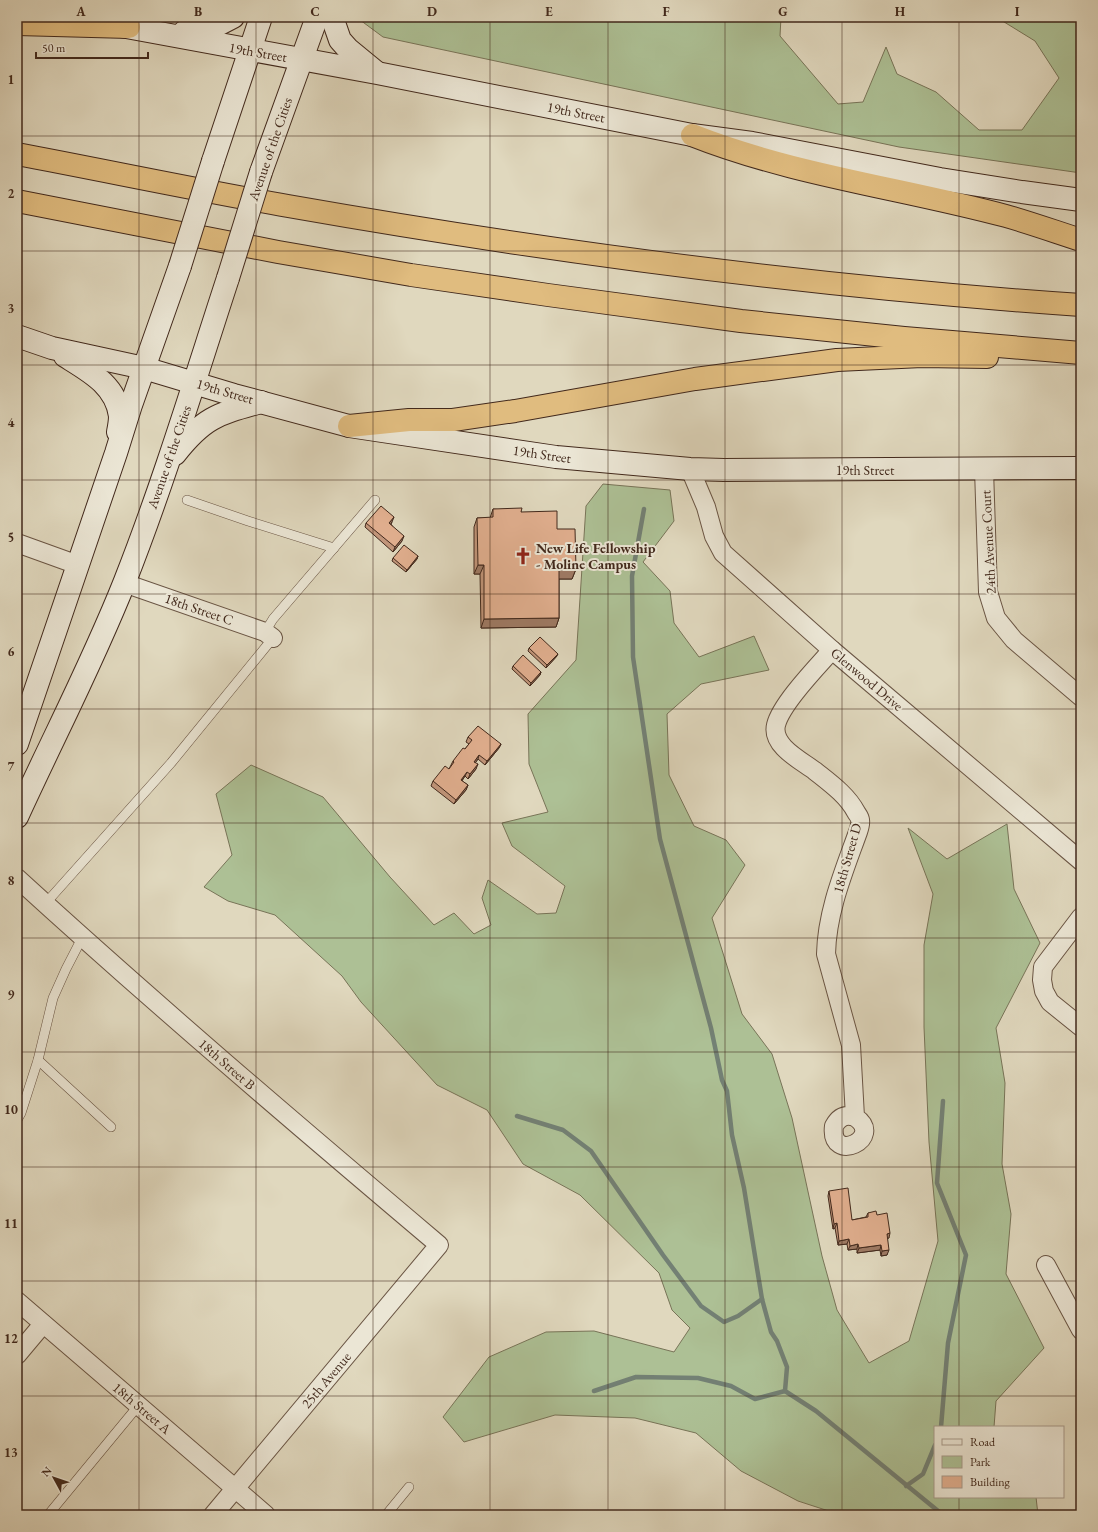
<svg xmlns="http://www.w3.org/2000/svg" width="1098" height="1532" viewBox="0 0 1098 1532" font-family="'EB Garamond',serif">
<rect width="100%" height="100%" fill="#e0d8be"/>
<filter id="stains"><feTurbulence type="fractalNoise" baseFrequency=".005" numOctaves="4"/><feColorMatrix values="0 0 0 0 .2 0 0 0 0 .09 0 0 0 0 .02 0 0 0 .5 -.17"/></filter>
<radialGradient id="worn" r=".72"><stop offset=".6" stop-color="#630" stop-opacity="0"/><stop offset="1" stop-color="#630" stop-opacity=".3"/></radialGradient>
<g fill="#adc095" stroke="#787458">
<polygon points="356,17 781,17 780,36 838,104 863,102 886,47 897,74 936,92 979,130 1022,130 1059,78 1035,41 996,17 1081,17 1081,173 899,147 383,37"/>
<polygon points="603,484 670,490 674,521 643,562 670,591 674,623 699,657 754,636 769,670 701,684 667,714 669,775 694,826 726,840 745,865 712,918 742,1014 772,1054 792,1118 822,1256 837,1310 869,1363 909,1341 938,1241 929,1142 924,1027 924,945 933,894 908,828 947,859 1007,824 1014,889 1040,943 996,1028 1005,1083 1002,1164 1011,1214 1006,1274 1044,1348 996,1401 994,1427 935,1427 935,1497 1036,1497 1038,1515 841,1515 798,1501 741,1471 696,1433 635,1418 555,1415 464,1442 443,1417 489,1357 546,1332 594,1331 674,1352 690,1328 672,1310 659,1273 580,1195 523,1164 487,1110 437,1085 361,1002 342,976 275,915 228,901 204,887 232,855 216,794 251,765 323,797 390,877 434,925 454,913 474,934 491,925 482,898 488,880 537,914 556,913 565,886 512,846 502,823 548,812 529,764 528,714 576,660 586,506"/>
</g>
<g fill="none" stroke-linecap="round" stroke-linejoin="round">
<g stroke="#738074" stroke-width="4.5">
<polyline points="644,509 632,576 633,657 660,839 711,1028 722,1080 727,1091 732,1135 744,1188 762,1299 771,1332 777,1341 787,1367 785,1391 816,1411 943,1515"/>
<polyline points="517,1116 563,1130 591,1151 663,1255 701,1306 724,1322 738,1316 762,1299"/>
<polyline points="594,1391 636,1377 698,1378 731,1386 755,1399 785,1391"/>
<polyline points="941,1427 948,1343 966,1255 937,1183 943,1101"/>
<polyline points="906,1486 923,1474 935,1445"/>
</g>
<g stroke="#6a5544" stroke-width="10">
<g id="lane">
<polyline points="187,500 248,521 334,548"/>
<polyline points="265,632 273,619 375,500"/>
<polyline points="45,904 171,763 273,638"/>
<polyline points="38,1060 111,1127"/>
<polyline points="17,1120 21,1113 38,1060 53,998 66,969 82,938"/>
<polyline points="48,1515 138,1406"/>
<polyline points="386,1515 409,1487"/>
</g>
</g>
<g stroke="#6a5544" stroke-width="20">
<g id="street">
<polyline points="690,469 706,507 714,536 723,553 832,650 1081,861"/>
<polyline points="984,469 988,592 996,618 1014,640 1081,697"/>
<polyline points="17,543 78,565"/>
<polyline points="124,583 265,632 273,638"/>
<path d="M832,650C817,667 781,704 776,725C771,746 802,761 815,771C830,783 847,795 856,812C857,814 860,817 860,820C861,823 859,829 858,832C844,871 827,911 826,954L851,1045L855,1117C845,1114 839,1117 834,1126C829,1165 886,1138 855,1117"/>
<path d="M17,878C155,1004 297,1125 439,1245L213,1515"/>
<polyline points="1081,917 1043,967 1042,980 1044,991 1050,1002 1081,1027"/>
<polyline points="1046,1265 1081,1330"/>
<polyline points="17,1301 266,1515"/>
<polyline points="17,1355 43,1324"/>
</g>
</g>
<g stroke="#42291c" stroke-width="24">
<g id="secondary">
<polyline points="332,17 340,40 348,49 376,72"/>
<polyline points="110,24 377,73 692,135 752,143 940,179 1022,192 1081,200"/>
<polyline points="184,32 206,31 233,17"/>
<polyline points="213,161 261,17"/>
<polyline points="261,172 317,17"/>
<polyline points="17,336 52,348 144,368 234,395 349,426 556,457 690,469 724,470 1081,468"/>
<path d="M65,356C89,371 116,385 120,416C120,421 119,427 118,432"/>
<path d="M175,454C204,417 218,414 261,402"/>
<polyline points="17,744 116,453 131,405 180,266"/>
<path d="M17,817C53,738 93,662 125,581C164,482 195,379 228,278"/>
</g>
</g>
<g stroke="#42291c" stroke-width="24">
<g id="highway">
<polyline points="17,24 129,27"/>
<path d="M692,135C793,175 902,188 1006,216C1031,223 1056,232 1081,240"/>
<path d="M17,154C107,171 197,190 288,206C550,252 815,287 1081,305"/>
<polyline points="17,201 278,252 411,275 548,295 741,321 904,338 1081,353"/>
<polyline points="349,426 409,420 453,420 515,411 695,379 837,360 922,356 987,357"/>
</g>
</g>
<use href="#lane" stroke="#ebe6d5" stroke-width="9"/>
<use href="#street" stroke="#ebe6d5" stroke-width="18"/>
<use href="#secondary" stroke="#ebe6d5" stroke-width="22"/>
<use href="#highway" stroke="#e0bc7f" stroke-width="22"/>
<g stroke="#42291c" stroke-width="24" stroke-linecap="butt">
<g id="secondary-bridge">
<polyline points="180,266 213,161"/>
<polyline points="228,278 261,172"/>
</g>
</g>
<use href="#secondary-bridge" stroke="#ebe6d5" stroke-width="22"/>
</g>
<g fill="#c2967b" stroke="#42291c">
<polygon points="493,509 521,512 557,529 576,569 572,579 559,579 559,618 556,627 481,628 480,574 474,574 474,527 477,518 490,518"/>
<polygon points="392,522 391,524 402,541 393,552 365,527 366,523"/>
<polygon points="418,556 417,559 406,572 392,561 393,558"/>
<polygon points="529,648 557,656 546,668 528,651"/>
<polygon points="513,666 541,672 540,675 530,686 512,669"/>
<polygon points="468,737 501,744 499,748 485,765 478,759 475,763 476,769 468,779 465,776 462,781 468,785 466,790 454,804 431,786 433,781 449,769 453,761 465,749 469,744 466,742"/>
<polygon points="829,1191 852,1220 866,1217 868,1213 877,1215 889,1238 887,1238 887,1255 881,1256 880,1250 857,1253 857,1249 848,1250 847,1244 838,1245 835,1228 833,1229 828,1196"/>
</g>
<g fill="#9e7a64" stroke="#42291c">
<polygon points="394,517 392,522 388,528 389,523"/>
<polygon points="404,536 402,541 393,552 395,547"/>
<polygon points="418,556 417,559 406,572 407,570"/>
<polygon points="478,565 484,565 480,574 474,574"/>
<polygon points="576,569 572,579 556,579 559,570"/>
<polygon points="559,618 556,627 481,628 484,619"/>
<polygon points="558,654 557,656 546,668 547,665"/>
<polygon points="541,672 540,675 530,686 531,683"/>
<polygon points="501,744 499,748 485,765 487,761"/>
<polygon points="479,755 478,759 473,766 474,762"/>
<polygon points="478,764 476,769 468,779 470,774"/>
<polygon points="467,772 465,776 459,784 461,780"/>
<polygon points="468,785 466,790 454,804 456,800"/>
<polygon points="837,1223 835,1228 833,1229 834,1224"/>
<polygon points="890,1233 889,1238 885,1239 887,1234"/>
<polygon points="849,1239 847,1244 838,1245 839,1241"/>
<polygon points="858,1244 857,1249 848,1250 850,1246"/>
<polygon points="881,1245 880,1250 857,1253 859,1248"/>
<polygon points="889,1250 887,1255 881,1256 882,1251"/>
</g>
<g fill="#e1af8f" stroke="#42291c">
<polygon points="381,506 394,517 389,523 404,536 395,547 366,523"/>
<polygon points="522,508 521,512 557,511 557,529 575,529 576,569 559,570 559,618 484,619 484,565 478,565 477,518 493,517 493,509"/>
<polygon points="404,545 418,556 407,570 393,558"/>
<polygon points="540,637 558,654 547,665 529,648"/>
<polygon points="523,655 541,672 531,683 513,666"/>
<polygon points="478,726 501,744 487,761 479,755 474,762 478,764 470,774 467,772 461,780 468,785 456,800 433,781 445,766 449,769 454,762 453,761 463,748 465,749 472,740 468,737"/>
<polygon points="848,1188 852,1220 868,1217 868,1213 876,1211 877,1215 887,1213 890,1233 887,1234 889,1250 882,1251 881,1245 859,1248 858,1244 850,1246 849,1239 839,1241 837,1223 834,1224 829,1191"/>
</g>
<path fill="none" stroke="#42291c" stroke-width="1" stroke-opacity="0.55" d="M139,17V1515M256,17V1515M373,17V1515M490,17V1515M608,17V1515M725,17V1515M842,17V1515M959,17V1427M17,136H1081M17,251H1081M17,365H1081M17,480H1081M17,594H1081M17,709H1081M17,823H1081M17,938H1081M17,1052H1081M17,1167H1081M17,1281H1081M17,1396H1081M959,1497V1515"/>
<defs>
<g id="church-bare" transform="scale(1.38)"><path d="M-1.2-6h2.4v3.5h3.3v2.4h-3.3V6h-2.4V-.1h-3.3v-2.4h3.3Z" fill="#8f2418" stroke="#ebe6d5" stroke-width="2.5" paint-order="stroke"/></g>
</defs>
<g fill-rule="evenodd">
<use href="#church-bare" x="523" y="556"/>
</g>
<g text-anchor="middle" stroke-width="4" stroke-linejoin="round" paint-order="stroke">
<g font-size="14" fill="#42291c" stroke="#ebe6d5">
<text transform="translate(258 52) rotate(10)" y="5">19th Street</text>
<text transform="translate(576 112) rotate(11)" y="5">19th Street</text>
<text transform="translate(270 149) rotate(-71)" y="5">Avenue of the Cities</text>
<text transform="translate(225 391) rotate(16)" y="5">19th Street</text>
<text transform="translate(542 454) rotate(8)" y="5">19th Street</text>
<text transform="translate(169 457) rotate(-71)" y="5">Avenue of the Cities</text>
<text x="865" y="475">19th Street</text>
<text transform="translate(988 542) rotate(-93)" y="5">24th Avenue Court</text>
<text transform="translate(199 609) rotate(19)" y="5">18th Street C</text>
<text transform="translate(867 679) rotate(40)" y="5">Glenwood Drive</text>
<text transform="translate(847 858) rotate(-74)" y="5">18th Street D</text>
<text transform="translate(227 1064) rotate(41)" y="5">18th Street B</text>
<text transform="translate(326 1380) rotate(-50)" y="5">25th Avenue</text>
<text transform="translate(142 1408) rotate(40)" y="5">18th Street A</text>
</g>
<g font-size="14" font-weight="bold" fill="#42291c" stroke="#ebe6d5" text-anchor="start">
<text x="536" y="553">New Life Fellowship<tspan x="536" dy="16">- Moline Campus</tspan></text>
</g>
</g>
<rect width="1098" height="1532" fill="none" stroke="#e0d8be" stroke-width="44"/>
<rect x="934" y="1426" width="130" height="72" fill="#ebe6d5" stroke="#a79a8b"/>
<rect x="942" y="1439" width="20" height="6" fill="#ebe6d5" stroke="#a79a8b"/>
<text x="970" y="1446" font-size="12" fill="#42291c">Road</text>
<rect x="942" y="1456" width="20" height="12" fill="#adc095" stroke="#a79a8b"/>
<text x="970" y="1466" font-size="12" fill="#42291c">Park</text>
<rect x="942" y="1476" width="20" height="12" fill="#e1af8f" stroke="#a79a8b"/>
<text x="970" y="1486" font-size="12" fill="#42291c">Building</text>
<g transform="translate(54 1478) rotate(310)" stroke="#ebe6d5" stroke-width="3" paint-order="stroke">
<path d="M0-3L7 15L0 10L-7 15Z" fill="#42291c"/>
<text y="-6" font-size="11" font-weight="bold" text-anchor="middle" fill="#42291c">N</text>
</g>
<path d="M36 52v6h112v-6" fill="none" stroke="#42291c" stroke-width="2"/>
<text x="42" y="52" font-size="12" fill="#42291c" stroke="#ebe6d5" stroke-width="3" paint-order="stroke">50 m</text>
<rect x="22" y="22" width="1054" height="1488" fill="none" stroke="#42291c" stroke-width="1.5"/>
<g font-size="13" text-anchor="middle" font-weight="bold" fill="#42291c">
<text x="81" y="16">A</text>
<text x="198" y="16">B</text>
<text x="315" y="16">C</text>
<text x="432" y="16">D</text>
<text x="549" y="16">E</text>
<text x="666" y="16">F</text>
<text x="783" y="16">G</text>
<text x="900" y="16">H</text>
<text x="1017" y="16">I</text>
<text x="11" y="84">1</text>
<text x="11" y="198">2</text>
<text x="11" y="313">3</text>
<text x="11" y="427">4</text>
<text x="11" y="542">5</text>
<text x="11" y="656">6</text>
<text x="11" y="771">7</text>
<text x="11" y="885">8</text>
<text x="11" y="999">9</text>
<text x="11" y="1114">10</text>
<text x="11" y="1228">11</text>
<text x="11" y="1343">12</text>
<text x="11" y="1457">13</text>
</g>
<rect width="100%" height="100%" filter="url(#stains)"/>
<rect width="100%" height="100%" fill="url(#worn)"/>
</svg>
